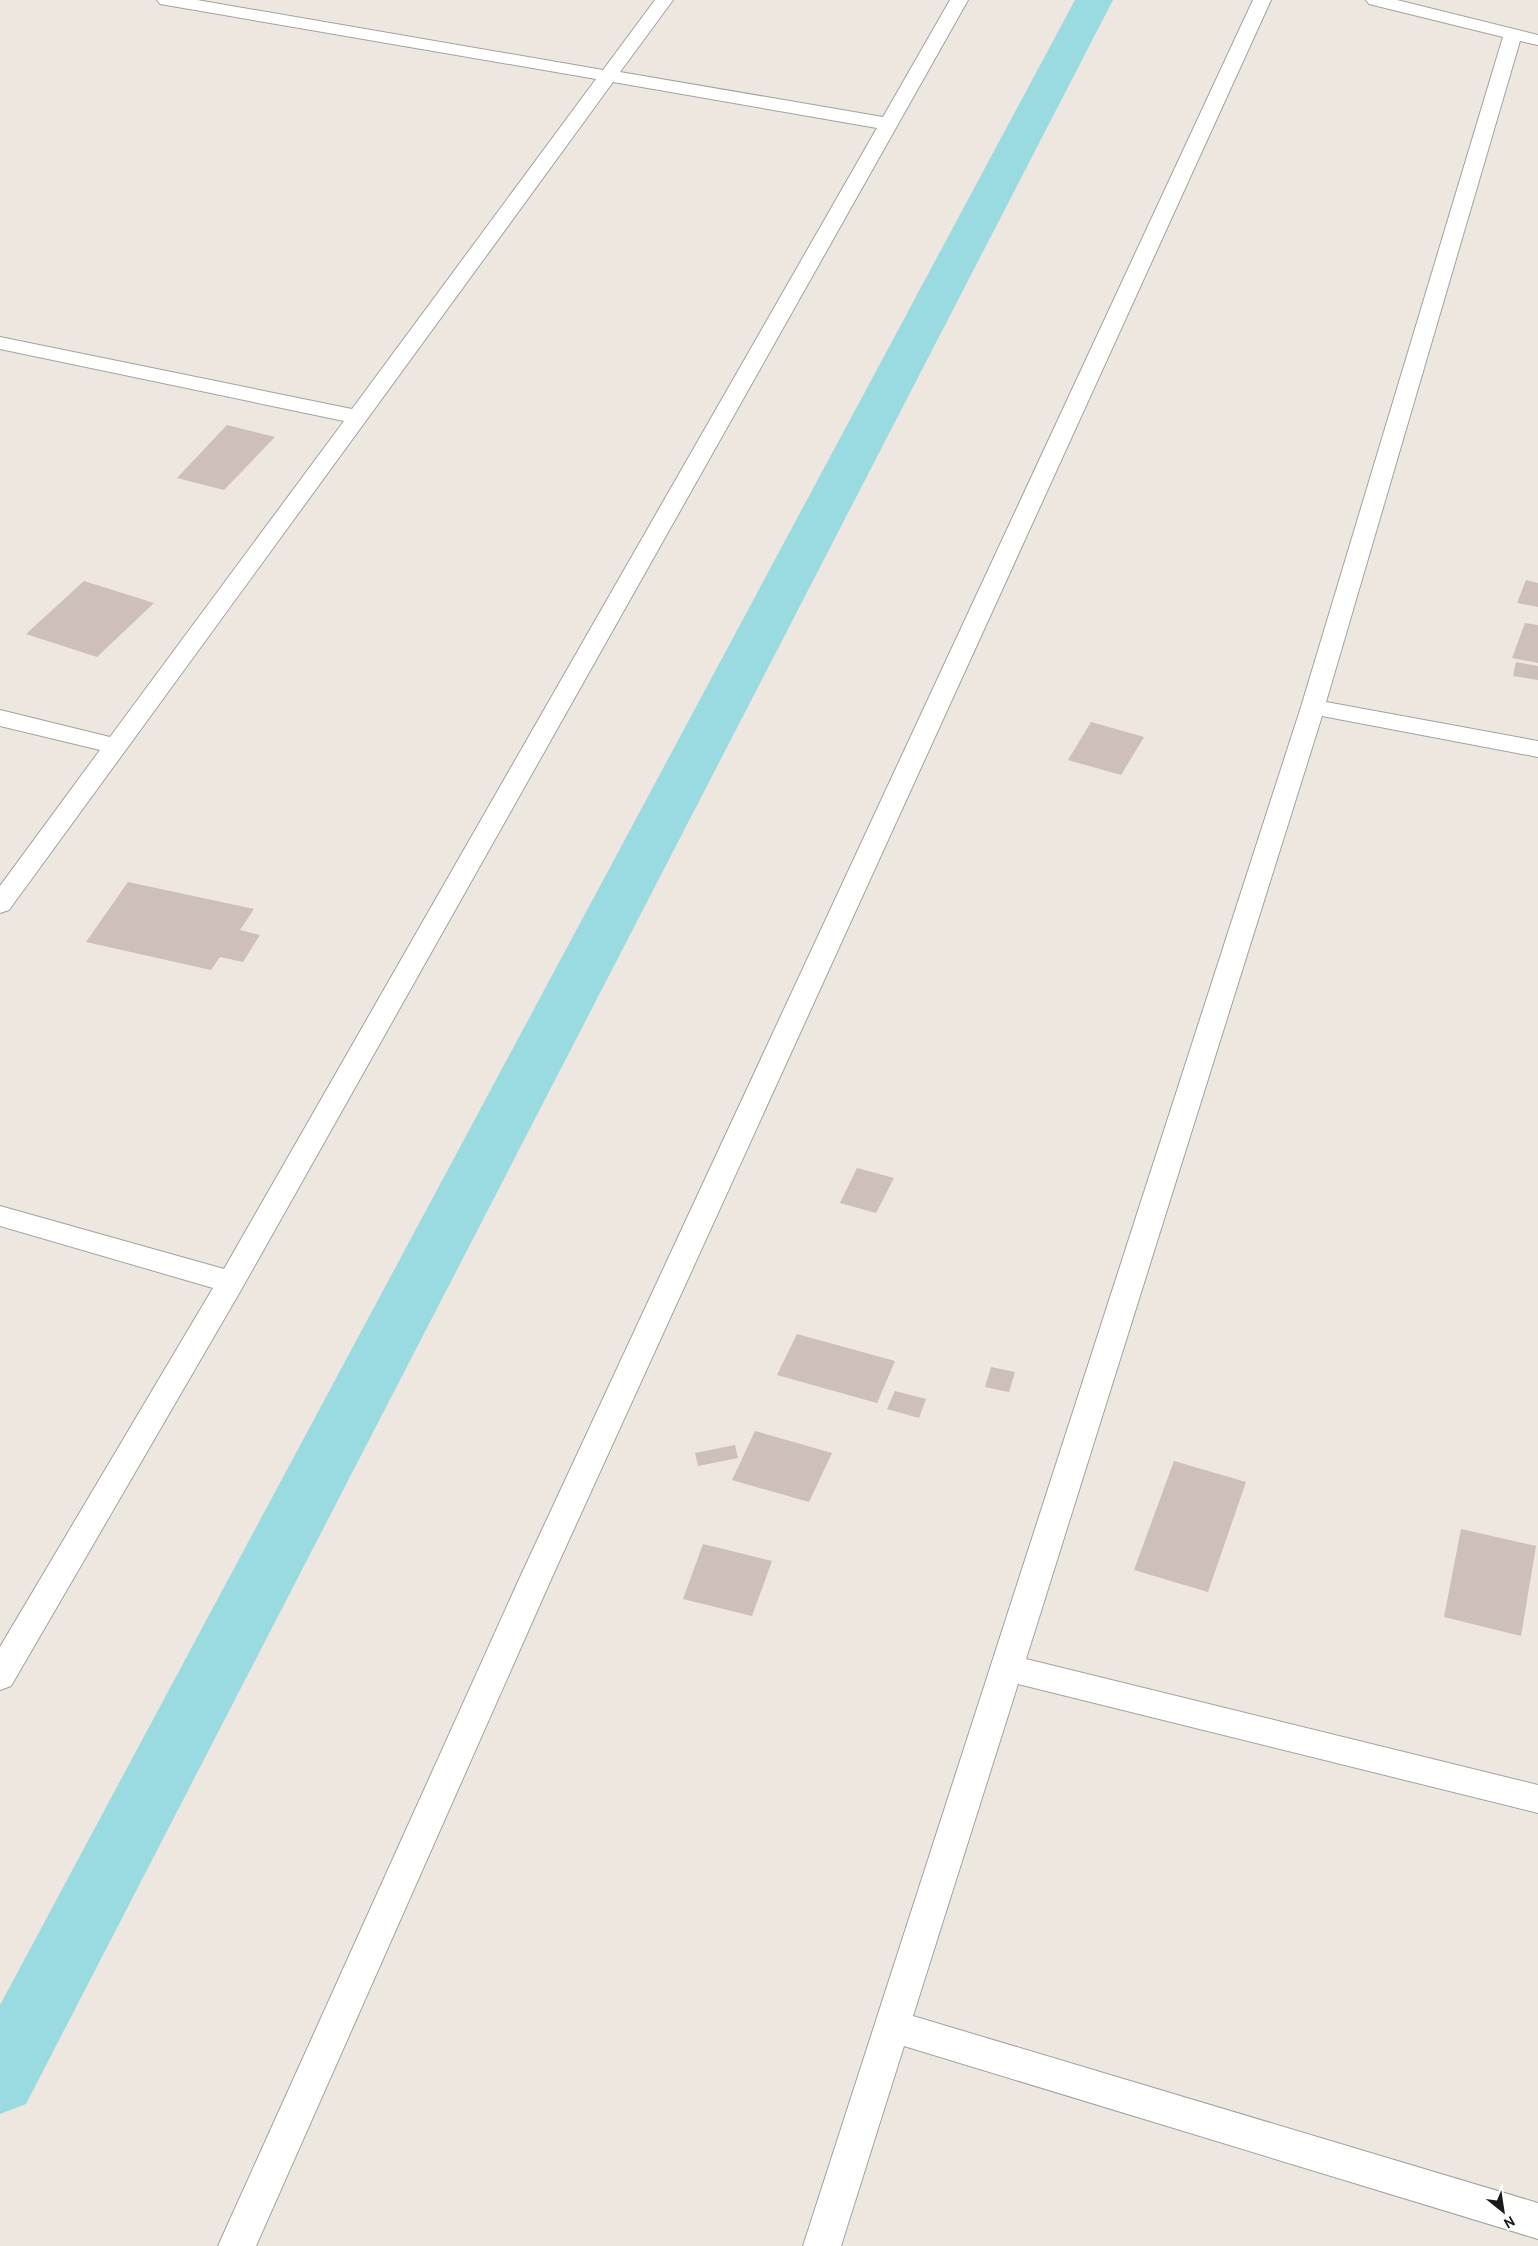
<svg xmlns="http://www.w3.org/2000/svg" width="1538" height="2246" viewBox="0 0 1538 2246" font-family="Overpass,sans-serif">
<rect width="100%" height="100%" fill="#eee7df"/>
<g fill="none" stroke-linecap="round" stroke-linejoin="round">
<polygon fill="#9adae1" fill-rule="evenodd" points="1075,0 1113,0 26,2104 0,2114 0,2005"/>
</g>
<g fill="#cebfb8">
<polygon points="227,425 275,437 224,490 177,478"/>
<polygon points="1526,580 1538,583 1538,607 1517,603"/>
<polygon points="84,581 154,603 97,657 26,634"/>
<polygon points="1525,623 1538,625 1538,663 1512,658"/>
<polygon points="1516,662 1538,666 1538,680 1513,676"/>
<polygon points="1091,722 1144,737 1121,775 1068,760"/>
<polygon points="128,882 254,909 240,930 260,935 243,962 220,957 211,970 86,942"/>
<polygon points="857,1168 894,1178 876,1213 840,1203"/>
<polygon points="797,1334 895,1361 877,1403 777,1375"/>
<polygon points="991,1367 1015,1372 1009,1392 985,1387"/>
<polygon points="895,1391 926,1399 919,1418 887,1409"/>
<polygon points="755,1431 832,1453 809,1502 732,1480"/>
<polygon points="735,1445 738,1458 698,1466 695,1453"/>
<polygon points="1174,1461 1246,1482 1208,1592 1134,1570"/>
<polygon points="1461,1529 1536,1546 1521,1636 1444,1617"/>
<polygon points="703,1544 772,1561 752,1616 683,1599"/>
</g>
<g fill="none" stroke-linecap="round" stroke-linejoin="round">
<g stroke="#a2a2a2" stroke-width="2">
<g id="street">
<polygon points="157,0 197,0 603,70 655,0 673,0 620,72 883,117 950,0 968,0 241,1290 11,1686 0,1690 0,1647 213,1288 0,1226 0,1206 224,1269 877,128 613,82 9,910 0,913 0,886 100,750 0,726 0,710 110,737 344,421 0,349 0,337 352,409 596,79 166,5 160,4"/>
<polygon points="1253,0 1271,0 553,1575 256,2246 218,2246 521,1575"/>
<polygon points="1366,0 1397,0 1538,35 1538,45 1520,41 1326,702 1538,741 1538,757 1322,716 1026,1659 1538,1785 1538,1813 1018,1684 913,2016 1538,2203 1538,2239 904,2046 841,2246 803,2246 1301,707 1503,37 1369,4"/>
</g>
</g>
<use href="#street" fill="#fff" fill-rule="evenodd"/>
</g>
<g transform="translate(1503 2211) rotate(150)" stroke="#ffffff" stroke-width="4" paint-order="stroke">
<path d="M0-4L9 19L0 12L-9 19Z" fill="#1b1b1b"/>
<text y="-8" font-size="14" font-weight="bold" text-anchor="middle" fill="#1b1b1b">N</text>
</g>
</svg>
